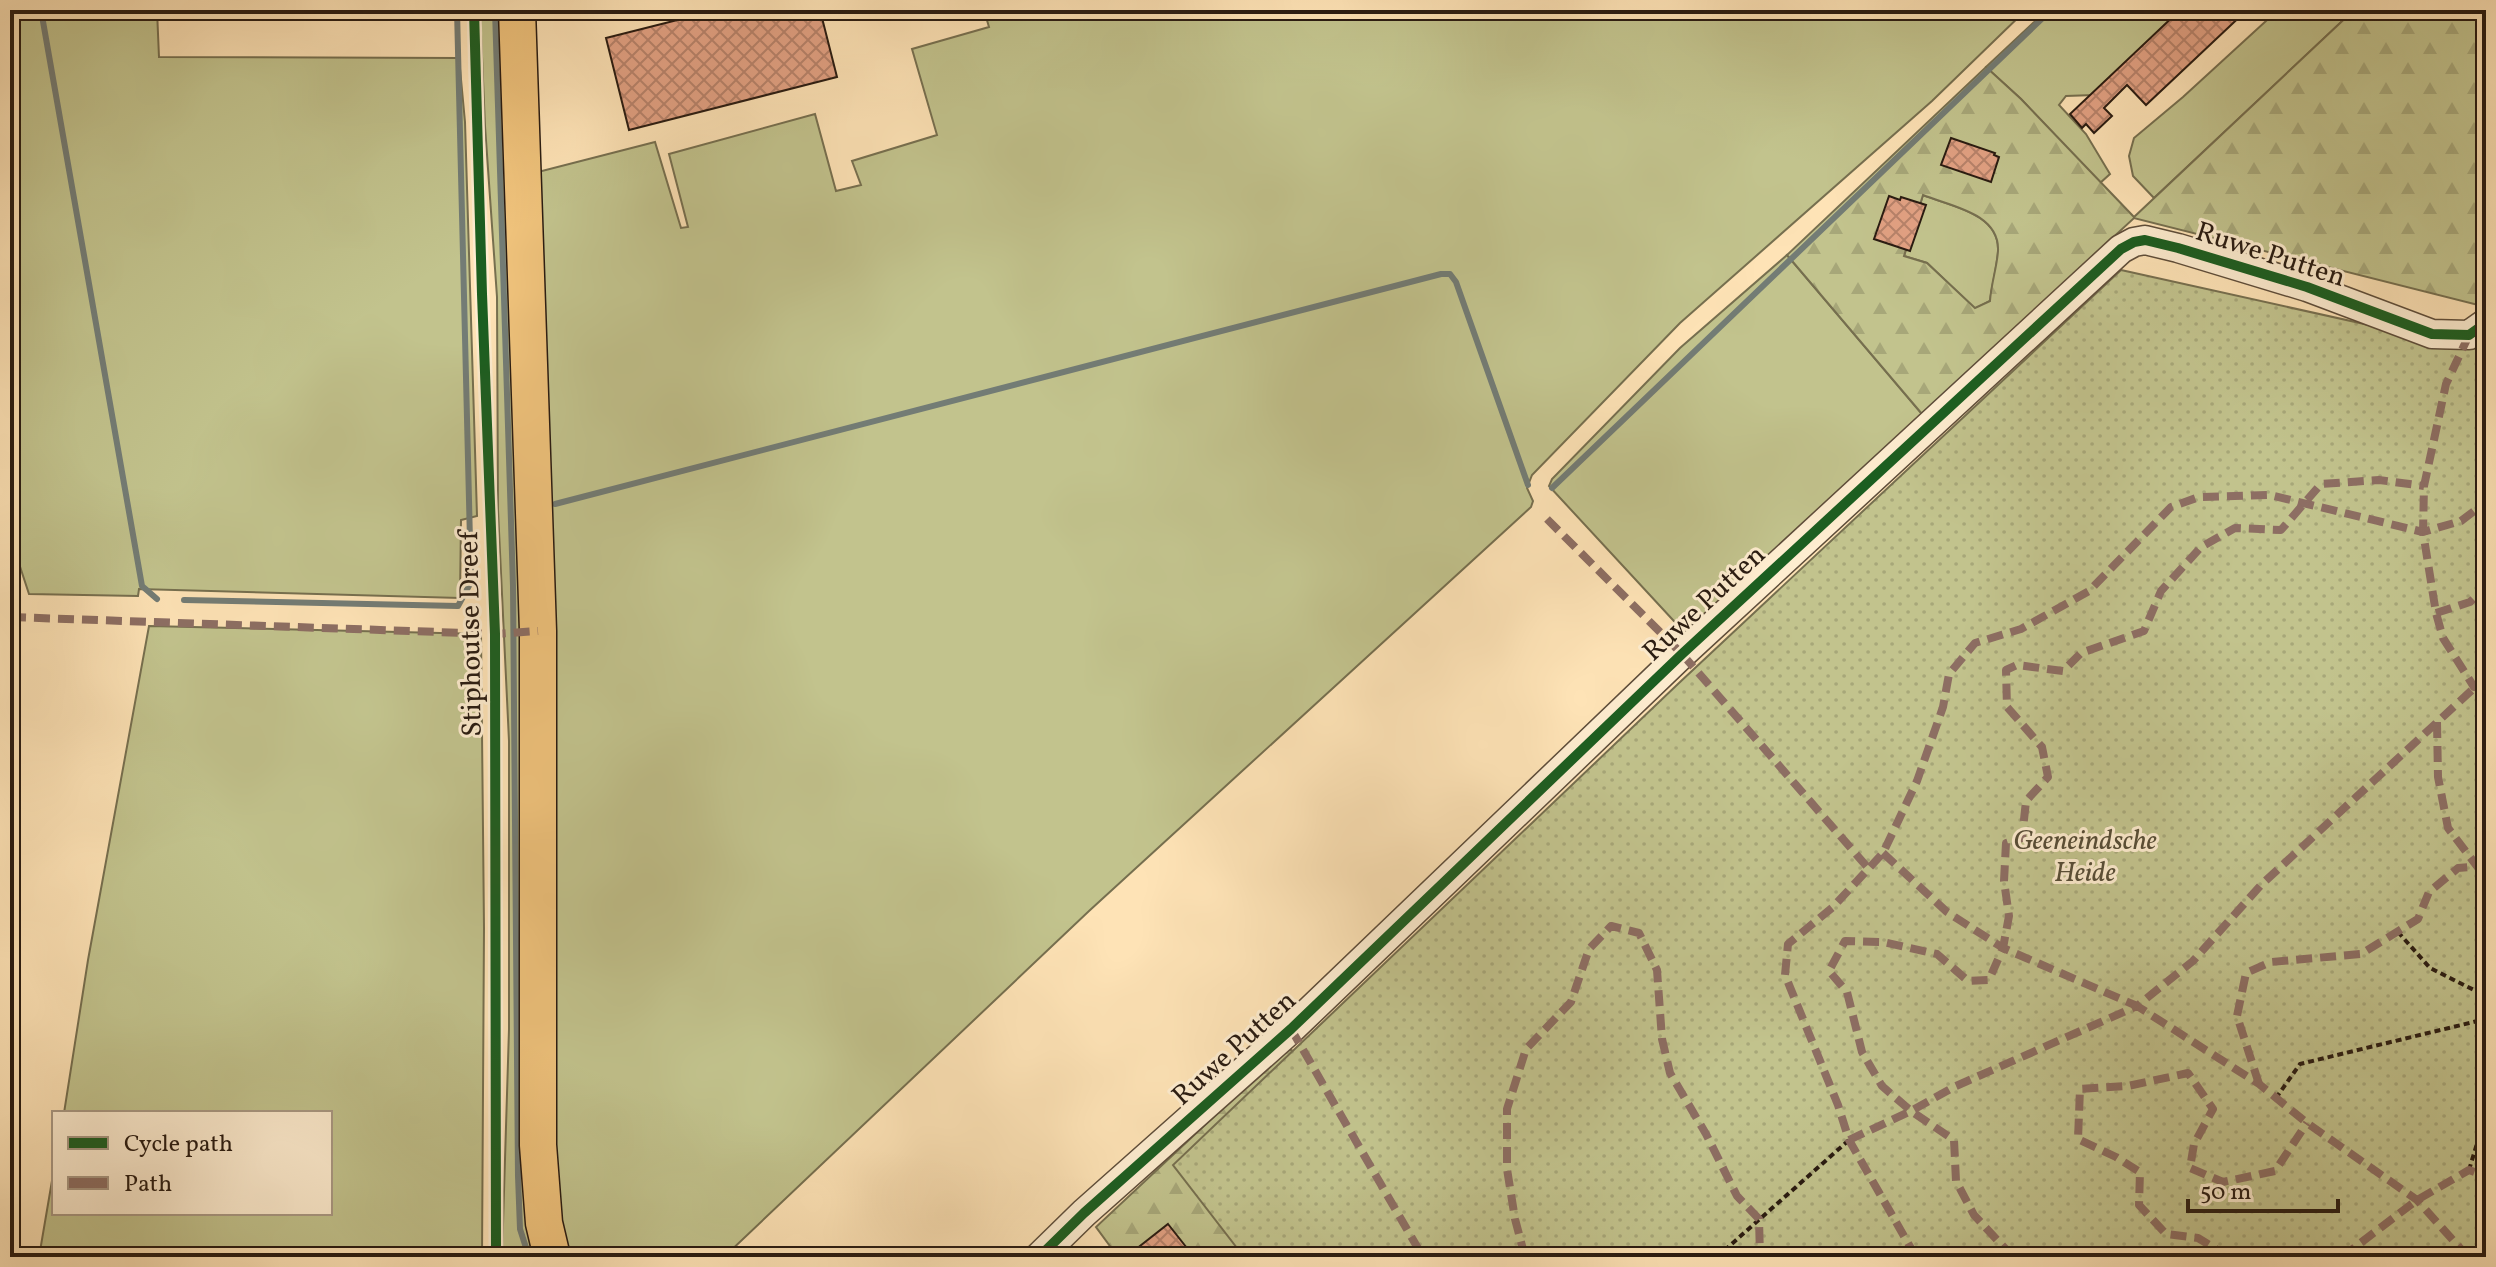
<svg xmlns="http://www.w3.org/2000/svg" width="2496" height="1267" viewBox="0 0 2496 1267" font-family="Vollkorn,serif">
<defs>
<pattern id="forest-firs" width="22" height="20" patternUnits="userSpaceOnUse" patternTransform="scale(2)"><rect width="22" height="20" fill="#c2c38d"/><path d="M5 1l3.5 6h-7zM16 11l3.5 6h-7z" fill="#a7a779"/></pattern>
<pattern id="park-dots" width="8" height="8" patternUnits="userSpaceOnUse" patternTransform="scale(2)"><rect width="8" height="8" fill="#c2c38d"/><path d="M2 2h.1M6 6h.1" fill="none" stroke="#a7a779" stroke-width="1.8" stroke-linecap="round"/></pattern>
<pattern id="building-cross-hatch" width="8" height="8" patternUnits="userSpaceOnUse" patternTransform="scale(2)"><rect width="8" height="8" fill="#e2a183"/><path d="M0 0l8 8M0 8l8-8" fill="none" stroke="#b7826a"/></pattern>
</defs>
<rect width="100%" height="100%" fill="#fee3b6"/>
<filter id="stains"><feTurbulence type="fractalNoise" baseFrequency=".0025" numOctaves="4"/><feColorMatrix values="0 0 0 0 .2 0 0 0 0 .09 0 0 0 0 .02 0 0 0 .5 -.17"/></filter>
<radialGradient id="worn" r=".72"><stop offset=".6" stop-color="#630" stop-opacity="0"/><stop offset="1" stop-color="#630" stop-opacity=".3"/></radialGradient>
<g fill="#c2c38d" stroke="#766f4f" stroke-width="2">
<polygon points="10,10 157,10 159,57 459,58 465,122 477,516 461,520 460,598 139,589 138,596 29,594 10,536"/>
<polygon points="480,10 509,10 540,1257 502,1257 509,1029 509,741 498,510 497,297 485,126"/>
<polygon points="984,10 2026,10 1932,101 1680,323 1532,475 1527,488 1533,501 1531,507 1089,911 724,1257 573,1257 563,1236 552,1172 534,173 655,142 681,228 688,227 669,154 815,114 836,191 861,185 852,161 937,135 912,49 989,27"/>
<polygon points="2047,10 2180,10 2094,95 2066,96 2059,105 2086,134 2110,174 2100,183 2021,99 1986,67"/>
<polygon points="2278,10 2354,10 2154,198 2133,176 2129,156 2134,138 2183,97"/>
<path d="M1923,195C1950,206 2000,213 1998,251C1997,267 1992,284 1990,301L1975,309L1927,263L1904,256Z"/>
<polygon points="1787,255 1922,414 1685,633 1549,486 1552,479 1680,348"/>
<polygon points="149,626 481,634 484,928 482,1257 39,1257 54,1169 54,1213 330,1213 330,1113 64,1113 88,960"/>
</g>
<g fill="url(#forest-firs)" stroke="#766f4f" stroke-width="2" fill-rule="evenodd">
<path d="M2354,10H2486V307L2134,218L1922,414L1787,255L1986,67L2021,99L2134,217ZM1923,195C1950,206 2000,213 1998,251C1997,267 1991,284 1990,301L1975,308L1927,263L1904,256Z"/>
<polygon points="1287,1048 1295,1052 1411,1257 1118,1257 1096,1227"/>
</g>
<polygon fill="url(#park-dots)" stroke="#766f4f" stroke-width="2" points="2121,270 2477,349 2486,348 2486,1257 1244,1257 1173,1165 1679,683"/>
<g fill="none" stroke-linecap="round" stroke-linejoin="round">
<g stroke="#737c75" stroke-width="6">
<polyline points="41,10 142,586 157,599"/>
<polyline points="495,10 513,586 518,1176 520,1229 529,1257"/>
<polyline points="1552,488 2051,10"/>
<polyline points="555,504 1441,274 1450,274 1456,282 1528,485"/>
<polyline points="184,600 458,606 471,582 457,10"/>
</g>
</g>
<g fill="url(#building-cross-hatch)" stroke="#291b11" stroke-width="2">
<polygon points="717,10 820,10 837,77 629,130 606,38"/>
<polygon points="2180,10 2247,10 2146,105 2127,85 2104,108 2112,116 2094,133 2086,124 2082,128 2070,114"/>
<polygon points="1951,138 1995,153 1994,155 1999,157 1991,182 1941,165"/>
<polygon points="1889,196 1900,200 1901,197 1926,205 1910,251 1874,239"/>
<polygon points="1168,1224 1194,1257 1171,1257 1164,1248 1153,1257 1126,1257"/>
</g>
<g fill="none" stroke-linecap="round" stroke-linejoin="round">
<g stroke="#5e4d3a" stroke-width="31">
<polyline id="minor" points="1039,1257 1084,1213 1291,1029 1682,654 2121,249 2134,242 2145,240 2178,248 2307,287 2432,334 2469,335 2486,323"/>
</g>
<g stroke="#291b11" stroke-width="39">
<polyline id="major" points="517,10 538,631 538,1145 544,1223 552,1257"/>
</g>
<g stroke="#291b11" stroke-width="4" stroke-dasharray="6 4" stroke-linecap="butt">
<polyline points="2398,932 2430,968 2486,996"/>
<polyline points="2276,1098 2300,1064 2486,1019"/>
<polyline points="2469,1170 2486,1114"/>
<polyline points="1717,1257 1849,1140"/>
</g>
<use href="#minor" stroke="#feedd0" stroke-width="28"/>
<use href="#major" stroke="#efc27b" stroke-width="36"/>
<g stroke="#8d6e63" stroke-width="8" stroke-dasharray="16 8" stroke-linecap="butt">
<polyline points="2469,335 2446,384 2424,486 2423,532 2436,613 2443,638 2474,687 2483,688"/>
<polyline points="1547,519 1682,654 1869,869"/>
<polyline points="2436,613 2470,602 2486,587"/>
<polyline points="10,617 495,634 538,631"/>
<polyline points="2437,722 2438,777 2448,828 2486,878"/>
<polyline points="1883,853 1947,912 2003,948 2137,1006 2193,961 2261,885 2486,677"/>
<polyline points="1291,1029 1423,1257"/>
<polyline points="2259,1084 2237,1016 2246,973 2271,962 2361,954 2418,919 2429,892 2458,868 2486,866"/>
<polyline points="1849,1140 1911,1111 1956,1086 2137,1006 2259,1084 2307,1123 2417,1200 2468,1257"/>
<polyline points="1525,1257 1515,1219 1507,1169 1507,1109 1526,1049 1571,1002 1589,949 1611,926 1639,933 1657,970 1662,1039 1670,1073 1706,1134 1737,1196 1759,1219 1760,1257"/>
<polyline points="1916,1257 1849,1140 1838,1105 1785,975 1788,944 1833,907 1883,853 1917,781 1943,707 1949,674 1975,643 2021,629 2089,591 2171,507 2199,497 2270,495 2423,532 2461,521 2486,502"/>
<polyline points="2013,1257 1974,1215 1956,1181 1954,1140 1911,1111 1882,1086 1862,1052 1847,992 1829,971 1845,941 1883,942 1937,954 1968,981 1989,980 2003,948 2009,916 2004,881 2006,843 2022,838 2026,801 2048,777 2042,747 2007,707 2006,670 2017,665 2063,671 2081,653 2144,631 2161,591 2201,547 2235,528 2281,530 2321,484 2379,480 2424,486"/>
<polyline points="2229,1257 2198,1238 2166,1234 2139,1205 2140,1172 2116,1157 2078,1139 2080,1089 2128,1086 2188,1073 2213,1109 2194,1144 2190,1168 2223,1182 2275,1171 2307,1123"/>
<polyline points="2342,1257 2417,1200 2469,1170 2483,1175 2486,1183"/>
</g>
<g stroke="#feedd0" stroke-width="15">
<g id="cycleway">
<polyline points="474,10 482,294 495,634 496,1257"/>
<polyline points="1039,1257 1084,1213 1291,1029 1682,654 2121,249 2134,242 2145,240 2178,248 2307,287 2432,334 2469,335 2486,323"/>
</g>
</g>
<use href="#cycleway" stroke="#1b5e20" stroke-width="10"/>
</g>
<g text-anchor="middle" stroke-width="6" stroke-linejoin="round" paint-order="stroke">
<g font-size="28" fill="#291b11" stroke="#feedd0">
<text transform="translate(2271 253) rotate(18)" y="10">Ruwe Putten</text>
<text transform="translate(1703 602) rotate(-43)" y="10">Ruwe Putten</text>
<text transform="translate(469 634) rotate(-91)" y="10">Stiphoutse Dreef</text>
<text transform="translate(1233 1047) rotate(-42)" y="10">Ruwe Putten</text>
</g>
<g font-size="28" font-style="italic" fill="#574d36" stroke="#feedd0">
<text x="2085" y="849">Geeneindsche<tspan x="2085" dy="32">Heide</tspan></text>
</g>
</g>
<rect width="2496" height="1267" fill="none" stroke="#fee3b6" stroke-width="40"/>
<rect x="12" y="12" width="2472" height="1243" fill="none" stroke="#291b11" stroke-width="4"/>
<rect x="20" y="20" width="2456" height="1227" fill="none" stroke="#291b11" stroke-width="2"/>
<rect x="52" y="1111" width="280" height="104" fill="#feedd0" stroke="#a99984" stroke-width="2"/>
<rect x="68" y="1137" width="40" height="12" fill="#1b5e20" stroke="#a99984" stroke-width="2"/>
<text x="124" y="1151" font-size="24" fill="#291b11">Cycle path</text>
<rect x="68" y="1177" width="40" height="12" fill="#8d6e63" stroke="#a99984" stroke-width="2"/>
<text x="124" y="1191" font-size="24" fill="#291b11">Path</text>
<path d="M2188 1199v12h150v-12" fill="none" stroke="#291b11" stroke-width="4"/>
<text x="2200" y="1199" font-size="24" fill="#291b11" stroke="#feedd0" stroke-width="6" paint-order="stroke">50 m</text>
<rect width="100%" height="100%" filter="url(#stains)"/>
<rect width="100%" height="100%" fill="url(#worn)"/>
</svg>
